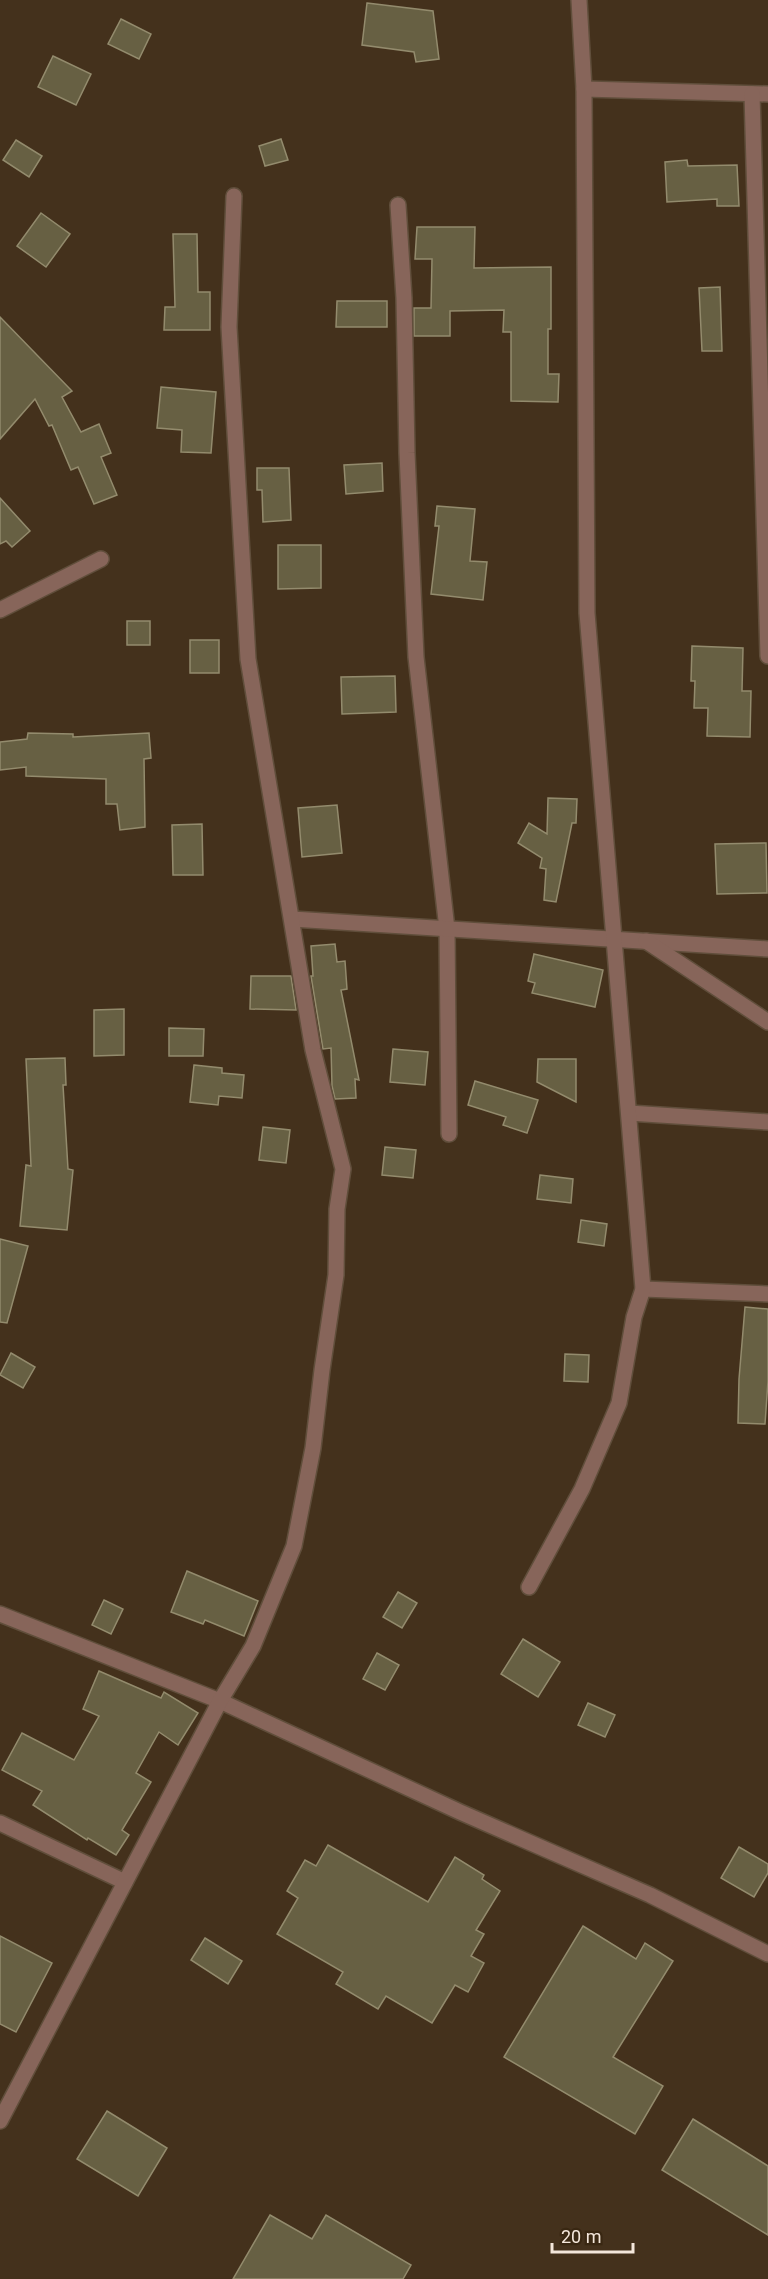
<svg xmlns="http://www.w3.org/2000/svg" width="768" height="2279" viewBox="0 0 768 2279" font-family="Roboto,sans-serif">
<rect width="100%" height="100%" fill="#44311c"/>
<g fill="#676043" stroke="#938b6d" stroke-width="1.5">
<polygon points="367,3 433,11 439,59 416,62 414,52 362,45"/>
<polygon points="121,19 151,34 139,59 108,44"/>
<polygon points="53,56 91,74 76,105 38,87"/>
<polygon points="281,139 288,160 265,166 259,146"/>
<polygon points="16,140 42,156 29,177 3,160"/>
<polygon points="687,160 688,166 737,165 739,206 717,206 717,199 667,202 665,162"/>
<polygon points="41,213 70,234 46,267 17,246"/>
<polygon points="417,227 475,227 474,268 551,267 551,329 548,329 548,374 559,374 558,402 511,401 511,332 503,332 504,310 450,311 450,336 414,336 414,308 431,308 432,259 415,259"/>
<polygon points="173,234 197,234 198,292 210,292 210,330 164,330 165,307 175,307"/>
<polygon points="720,287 722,351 702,351 699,288"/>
<polygon points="337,301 387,301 387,327 336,327"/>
<polygon points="0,317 72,391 62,397 81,432 99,424 111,453 101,457 117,495 94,504 78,467 71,470 52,425 49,426 35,399 0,439"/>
<polygon points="161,387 216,392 211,453 181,452 182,430 157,428"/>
<polygon points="382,463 383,491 346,494 344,465"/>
<polygon points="257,468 289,468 291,520 263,522 262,490 257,490"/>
<polygon points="0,498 30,531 12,547 6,541 0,544"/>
<polygon points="437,506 475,509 470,561 487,562 483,600 431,594 439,526 435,526"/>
<polygon points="278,545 321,545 321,588 278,589"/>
<rect x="127" y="621" width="23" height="24"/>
<rect x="190" y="640" width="29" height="33"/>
<polygon points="692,646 743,648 742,691 751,691 750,737 707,736 708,708 694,708 695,681 691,681"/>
<polygon points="395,676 396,712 342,714 341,677"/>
<polygon points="28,733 73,734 73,737 149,733 151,758 144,759 145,827 120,830 117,804 106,804 106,779 26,776 26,767 0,770 0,742 27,739"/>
<polygon points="548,798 577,799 576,823 572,823 556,902 544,900 546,869 540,868 542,858 518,843 529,823 547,834"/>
<polygon points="337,805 342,853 302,857 298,808"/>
<polygon points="202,824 203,875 173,875 172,825"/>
<polygon points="766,843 767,893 717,894 715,844"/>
<polygon points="335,944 337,962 345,961 347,989 341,990 359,1080 355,1079 356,1098 335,1099 332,1086 331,1048 323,1049 311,976 313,976 311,946"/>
<polygon points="534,954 603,970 595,1007 532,993 535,983 528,981"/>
<polygon points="251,976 291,976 296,1010 250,1009"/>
<polygon points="124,1009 124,1055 94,1056 94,1010"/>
<polygon points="169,1028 204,1029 203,1056 169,1056"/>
<polygon points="393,1049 428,1052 425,1085 390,1082"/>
<polygon points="65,1058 66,1085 63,1085 68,1169 73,1170 67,1230 20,1226 26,1165 31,1166 26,1059"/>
<polygon points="538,1059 576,1059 576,1102 537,1082"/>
<polygon points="194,1065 222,1068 222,1073 244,1075 242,1098 219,1096 218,1105 190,1102"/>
<polygon points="475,1081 538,1100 527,1133 503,1125 506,1117 468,1105"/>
<polygon points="263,1127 290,1130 286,1163 259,1160"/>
<polygon points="385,1147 416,1150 413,1178 382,1175"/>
<polygon points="540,1175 573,1179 571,1203 537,1199"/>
<polygon points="581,1220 607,1224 604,1246 578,1242"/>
<polygon points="0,1239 28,1246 7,1323 0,1322"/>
<polygon points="745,1307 768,1309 768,1381 765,1424 738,1423 739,1379"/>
<polygon points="11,1353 35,1367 23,1388 0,1375"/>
<polygon points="565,1354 589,1355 588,1382 564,1381"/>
<polygon points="187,1571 258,1601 244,1636 205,1620 203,1624 171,1612"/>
<polygon points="398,1592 417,1603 402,1628 383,1617"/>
<polygon points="104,1600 123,1609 111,1634 92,1625"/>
<polygon points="523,1639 560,1662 538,1697 501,1674"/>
<polygon points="377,1653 399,1665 385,1690 363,1679"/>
<polygon points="99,1671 161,1698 164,1692 198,1713 178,1745 159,1732 136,1773 151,1782 122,1830 129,1835 116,1855 88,1838 87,1840 33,1805 42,1791 2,1770 22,1733 74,1760 99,1716 83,1709"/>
<polygon points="588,1703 615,1715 605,1737 578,1725"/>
<polygon points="328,1845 428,1902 455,1857 484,1875 482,1879 500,1891 476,1930 484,1934 471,1956 484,1963 468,1992 455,1985 432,2023 386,1996 378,2009 336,1984 343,1972 277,1934 298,1898 287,1891 305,1860 316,1866"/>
<polygon points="739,1847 768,1864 768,1873 754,1897 721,1878"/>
<polygon points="583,1926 636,1959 645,1943 673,1961 613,2057 663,2086 635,2134 504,2057"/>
<polygon points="0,1936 52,1963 16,2032 0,2024"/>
<polygon points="205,1938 242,1961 228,1984 191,1960"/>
<polygon points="107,2111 167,2148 138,2196 77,2159"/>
<polygon points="693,2119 768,2166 768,2235 662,2170"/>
<polygon points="270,2215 312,2239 326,2215 411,2265 403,2279 233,2279"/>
</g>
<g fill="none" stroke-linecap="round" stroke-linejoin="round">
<g stroke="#604e3b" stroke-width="18">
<g id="street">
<polyline points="584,89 768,94"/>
<polyline points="752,94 768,656"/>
<polyline points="398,205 404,298 407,453 416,657 447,929 449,1134"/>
<polyline points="0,610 101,559"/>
<polyline points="292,919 768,949"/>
<polyline points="646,941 768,1022"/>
<polyline points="629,1113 768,1122"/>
<polyline points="643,1289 768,1294"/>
<polyline points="529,1587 582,1489 619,1403 634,1317 643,1289 587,613 584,89 579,0"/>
<polyline points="0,1614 220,1701 460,1812 650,1895 768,1954"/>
<polyline points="0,1823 125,1882"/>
<polyline points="0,2121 220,1701 253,1646 294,1546 313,1448 322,1370 336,1275 337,1209 343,1169 313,1050 248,659 229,327 234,196"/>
</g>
</g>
<use href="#street" stroke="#87655a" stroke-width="15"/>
</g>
<path d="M552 2243v9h81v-9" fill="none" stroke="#f4e7db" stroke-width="3"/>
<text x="561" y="2243" font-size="18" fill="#f4e7db" stroke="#392712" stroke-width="4.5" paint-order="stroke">20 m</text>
</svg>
